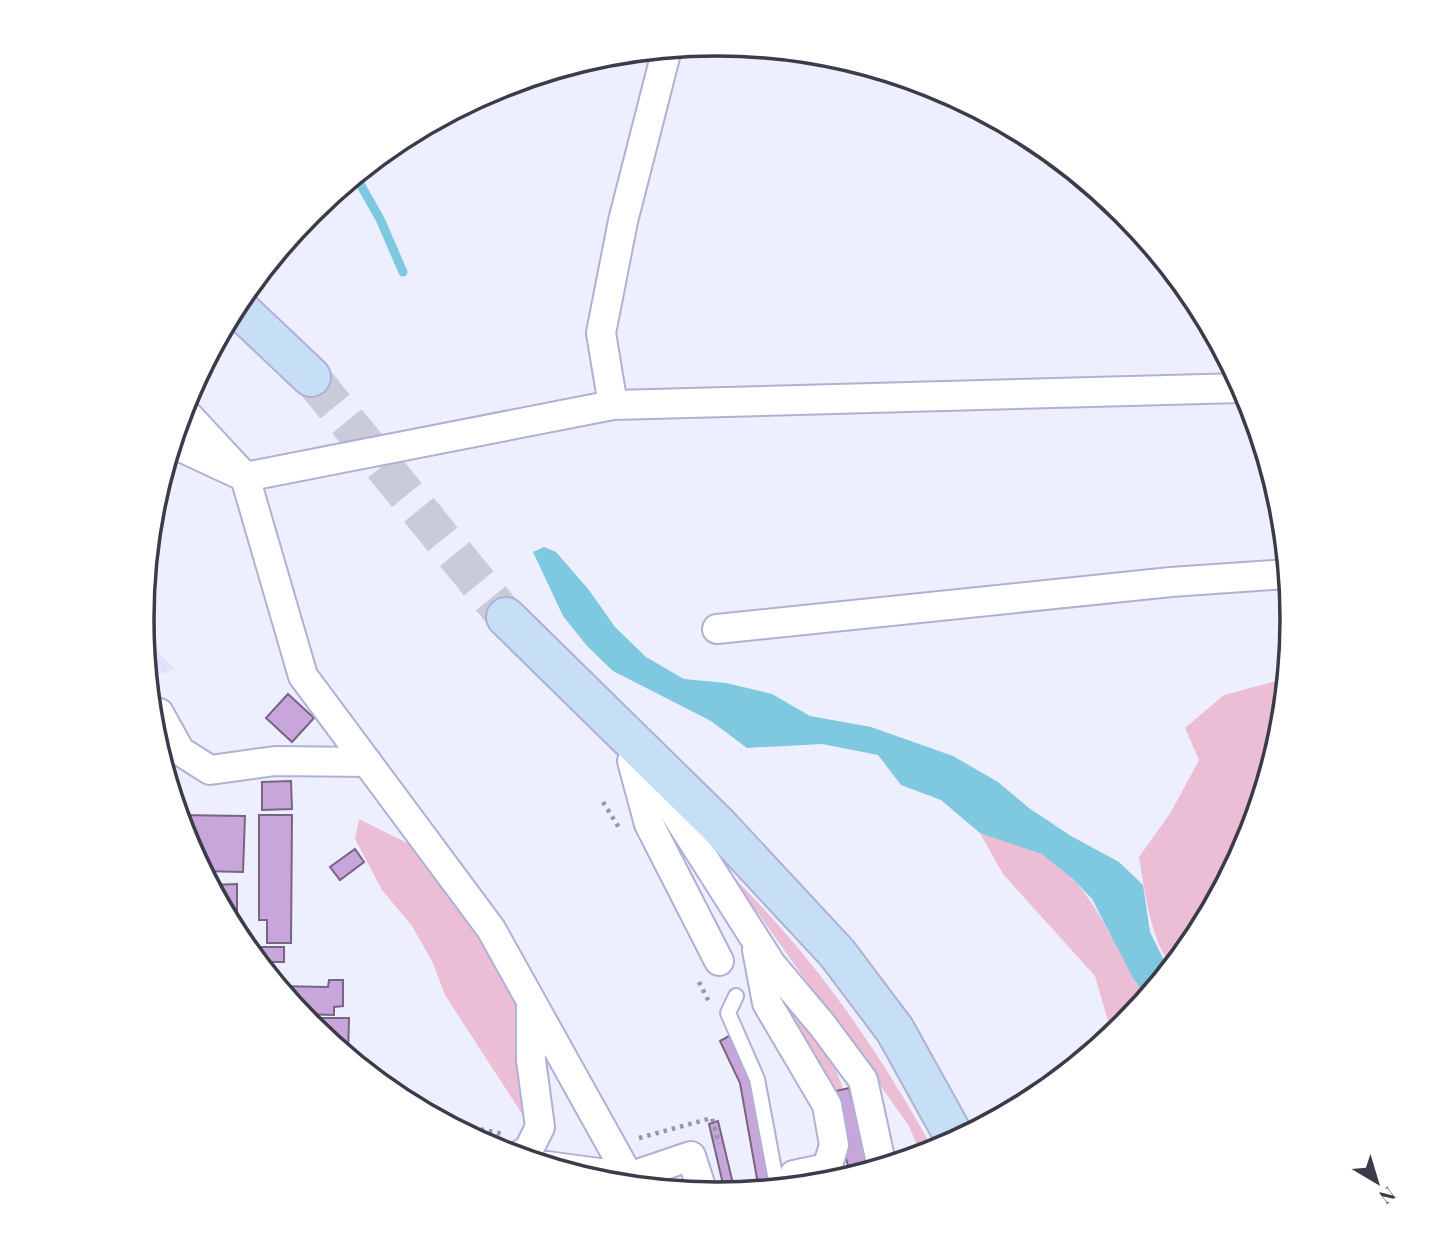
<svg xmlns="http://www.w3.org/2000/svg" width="1433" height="1238" viewBox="0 0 1433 1238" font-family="'Playfair Display',serif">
<rect width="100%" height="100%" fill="#eeeffe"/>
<polygon fill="#e0e2fc" points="143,637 175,669 147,678"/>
<g fill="#ebbed6">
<path d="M1280,680L1285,684C1275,784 1237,888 1172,966C1151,943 1144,888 1139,857L1171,812L1199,760L1185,728L1224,695Z"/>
<polygon points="359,819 413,846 439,871 519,994 526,1120 445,995 433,963 412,926 382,890 355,839"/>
<path d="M980,833C1000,839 1025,843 1042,854C1097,886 1112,949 1147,997L1112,1035L1095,976L1003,874Z"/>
<path d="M736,880C816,960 880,1052 934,1151L921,1155L909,1126L753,906L745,909L733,891Z"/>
<path d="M783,995C805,1025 834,1056 844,1092L833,1094L776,998Z"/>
</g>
<polygon fill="#7ec8e0" points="544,547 556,552 589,590 615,627 646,657 684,679 726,683 772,694 810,716 871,727 953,756 998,782 1029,808 1071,836 1119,862 1143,885 1150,932 1169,970 1147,997 1133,978 1092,899 1073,879 1042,854 980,833 941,800 901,785 878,755 822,744 747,748 711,721 613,671 587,646 563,616 533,552"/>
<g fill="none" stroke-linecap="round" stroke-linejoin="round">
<polyline stroke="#7ec8e0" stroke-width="9" points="355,175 380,219 403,272"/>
</g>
<g fill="#c8a6db" stroke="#776581" stroke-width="2">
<polygon points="288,694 314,718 292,742 266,718"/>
<polygon points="291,781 292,809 262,810 262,782"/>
<polygon points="178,815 245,816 243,872 202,871 185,839"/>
<polygon points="259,815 292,815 291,943 267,943 267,920 259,920"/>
<polygon points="355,849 364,862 340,880 330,867"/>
<polygon points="237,884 237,937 210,885"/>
<polygon points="248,947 284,947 284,962 257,962"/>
<polygon points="329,980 343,980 343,1006 334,1007 334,1015 300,1014 277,986 328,987"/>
<polygon points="303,1018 349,1018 348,1057 309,1025"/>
<polygon points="731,1035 752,1079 770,1189 759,1190 740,1083 720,1041"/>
<polygon points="849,1088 871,1170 851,1177 828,1093"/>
<polygon points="718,1121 735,1192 725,1193 709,1124"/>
</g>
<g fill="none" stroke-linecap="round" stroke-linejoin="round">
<polyline stroke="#cacbda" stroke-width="38" stroke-dasharray="38 19" stroke-linecap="butt" points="311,377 506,617"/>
<g stroke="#afb1d4" stroke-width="18">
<polyline id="lane" points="736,996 728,1013 757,1079 775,1175 781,1179 794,1175"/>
</g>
<g stroke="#afb1d4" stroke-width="32">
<g id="street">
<polyline points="613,405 601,333 623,221 667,49"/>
<polyline points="182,409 245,477 303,676 491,929 634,1186"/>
<polyline points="172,443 245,477 613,405 1242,388"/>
<polyline points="717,629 1171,582 1287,574"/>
<polyline points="150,710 159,713 180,751 210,770 275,761 367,762"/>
<polyline points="632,761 649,824 719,961"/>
<polyline points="649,772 771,964 823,1026 863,1080 882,1167"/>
<polyline points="757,950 767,1003 827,1105 834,1145 827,1168 794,1175 797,1186"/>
<polyline points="517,1157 529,1149 540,1127 531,1060 531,1005"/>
<polyline points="547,1166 629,1177 691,1156 703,1193"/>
</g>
</g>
<g stroke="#afb1d4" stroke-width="42">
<g id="secondary">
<polyline points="235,305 311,377"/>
<polyline points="506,617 718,825 837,953 895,1030 956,1140"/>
</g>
</g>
<g stroke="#9697a6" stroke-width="4.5" stroke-dasharray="3.5 5" stroke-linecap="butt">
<polyline points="603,802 621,831"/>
<polyline points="699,982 709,1002"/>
<polyline points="439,1120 503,1134"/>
<polyline points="639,1138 712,1118 719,1144"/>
</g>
<use href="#lane" stroke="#fff" stroke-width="14"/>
<use href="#street" stroke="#fff" stroke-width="28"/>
<use href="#secondary" stroke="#c6def6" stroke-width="38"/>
</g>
<path d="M0 0H1433V1238H0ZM154 619a563 563 0 1 1 1126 0a563 563 0 1 1-1126 0Z" fill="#fff" fill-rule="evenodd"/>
<path fill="none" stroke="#3b3b4a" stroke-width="3.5" d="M154 619a563 563 0 1 1 1126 0a563 563 0 1 1-1126 0Z"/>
<g transform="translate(1377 1182) rotate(142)" stroke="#ffffff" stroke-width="5" paint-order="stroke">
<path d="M0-5L12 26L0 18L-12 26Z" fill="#3b3b4a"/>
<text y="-10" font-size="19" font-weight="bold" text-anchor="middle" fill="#3b3b4a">N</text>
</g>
</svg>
